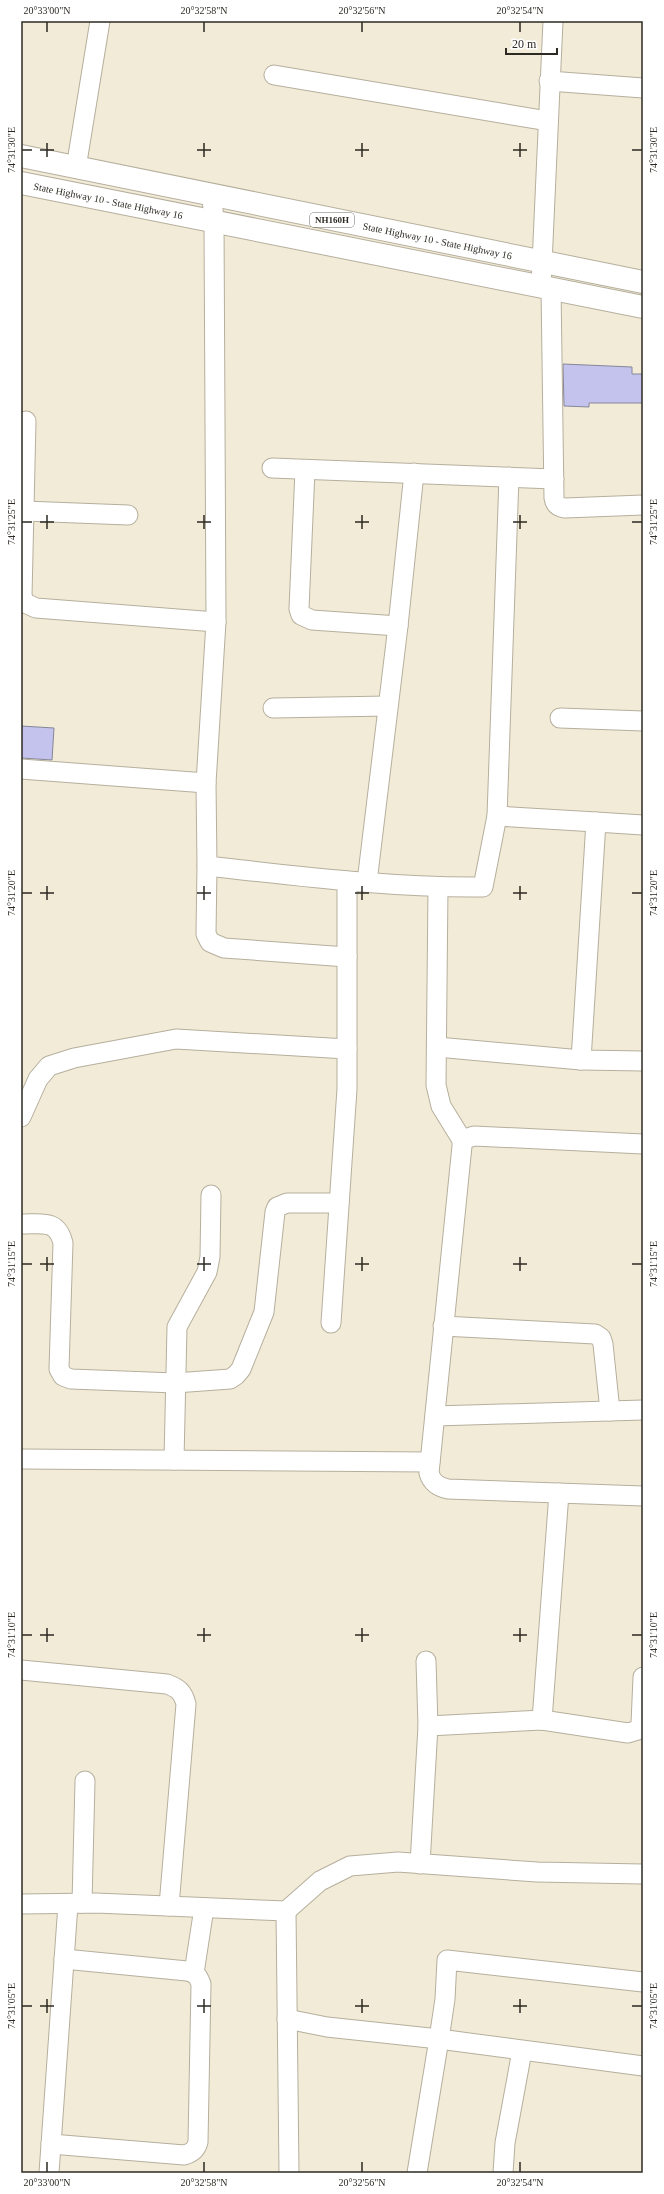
<svg xmlns="http://www.w3.org/2000/svg" width="664" height="2194" viewBox="0 0 664 2194" font-family="'Times New Roman',serif">
<rect width="100%" height="100%" fill="#f2ebd7"/>
<g fill="#c3c3ee" stroke="#868698">
<polygon points="563,364 632,367 632,374 643,374 643,403 589,403 589,407 564,406"/>
<polygon points="21,726 54,728 52,760 21,758"/>
</g>
<g fill="none" stroke-linecap="round" stroke-linejoin="round">
<g stroke="#b6af9d" stroke-width="21">
<g id="street">
<polyline points="274,75 548,121"/>
<polyline points="549,81 643,88"/>
<polyline points="76,168 100,21"/>
<path d="M212,196L214,222L216,622L206,783L207,866C298,876 391,888 483,887L497,816L596,822"/>
<polyline points="541,286 553,21"/>
<path d="M551,288L554,498C555,505 558,507 565,508L643,505"/>
<polyline points="26,421 22,596 25,603 36,608 216,622"/>
<polyline points="272,468 554,479"/>
<polyline points="305,470 299,609 301,615 312,620 398,626"/>
<polyline points="24,511 128,515"/>
<polyline points="273,708 388,706"/>
<polyline points="560,718 643,721"/>
<polyline points="21,769 206,783"/>
<polyline points="497,816 509,477"/>
<polyline points="643,825 596,822 581,1060 643,1061"/>
<polyline points="207,866 206,934 210,942 224,948 347,957"/>
<polyline points="367,882 398,626 414,473"/>
<path d="M438,888L436,1085L441,1106L462,1140V1146L429,1473C432,1483 438,1487 448,1489L643,1496"/>
<polyline points="437,1047 581,1060"/>
<polyline points="21,1117 38,1079 49,1066 74,1058 176,1039 347,1049"/>
<polyline points="462,1140 474,1136 643,1144"/>
<path d="M21,1224C42,1224 57,1219 63,1243L59,1369L63,1376L71,1379L175,1383L230,1379L236,1375L241,1369L264,1312L275,1212L277,1207L287,1203H339"/>
<polyline points="331,1323 347,1089 347,881"/>
<polyline points="443,1326 595,1334 601,1338 603,1344 610,1411"/>
<polyline points="435,1416 643,1410"/>
<polyline points="21,1459 430,1462"/>
<polyline points="174,1460 177,1327 207,1272 210,1257 211,1195"/>
<path d="M21,1670L167,1684C178,1688 183,1692 186,1704L169,1906"/>
<polyline points="542,1720 559,1493"/>
<polyline points="428,1726 542,1720 628,1733 638,1730 641,1724 643,1677"/>
<polyline points="420,1864 428,1726 426,1661"/>
<polyline points="82,1903 85,1781"/>
<polyline points="21,1904 96,1903 286,1911 320,1881 350,1866 398,1862 537,1872 643,1874"/>
<polyline points="286,1911 289,2173"/>
<polyline points="194,1973 204,1908"/>
<polyline points="287,2019 327,2027 439,2039 445,1999 447,1960 643,1982"/>
<path d="M51,2144L184,2155C192,2153 196,2150 198,2142L201,1984C198,1976 196,1973 187,1971L64,1959"/>
<polyline points="49,2173 68,1904"/>
<polyline points="417,2173 439,2039 643,2066"/>
<polyline points="503,2173 505,2143 522,2051"/>
</g>
</g>
<g stroke="#b6af9d" stroke-width="24">
<g id="highway">
<path id="s1" d="M21,156L643,282"/>
<path id="s2" d="M21,183L643,307"/>
</g>
</g>
<use href="#street" stroke="#fff" stroke-width="19"/>
<use href="#highway" stroke="#fff" stroke-width="22"/>
</g>
<path fill="none" stroke="#2d2a23" stroke-width="1.5" d="M47,22V32M204,22V32M362,22V32M520,22V32M47,143V157M204,143V157M362,143V157M520,143V157M22,150H32M40,150H54M197,150H211M355,150H369M513,150H527M632,150H642M47,515V529M204,515V529M362,515V529M520,515V529M22,522H32M40,522H54M197,522H211M355,522H369M513,522H527M632,522H642M47,886V900M204,886V900M362,886V900M520,886V900M22,893H32M40,893H54M197,893H211M355,893H369M513,893H527M632,893H642M47,1257V1271M204,1257V1271M362,1257V1271M520,1257V1271M22,1264H32M40,1264H54M197,1264H211M355,1264H369M513,1264H527M632,1264H642M47,1628V1642M204,1628V1642M362,1628V1642M520,1628V1642M22,1635H32M40,1635H54M197,1635H211M355,1635H369M513,1635H527M632,1635H642M47,1999V2013M204,1999V2013M362,1999V2013M520,1999V2013M22,2006H32M40,2006H54M197,2006H211M355,2006H369M513,2006H527M632,2006H642M47,2162V2172M204,2162V2172M362,2162V2172M520,2162V2172"/>
<g text-anchor="middle" stroke-width="3.5" stroke-linejoin="round" paint-order="stroke">
<rect fill="#fff" stroke="#6c6a65" stroke-width="1" x="310" y="213" width="44" height="14" rx="3"/>
<g font-size="9" font-weight="bold" fill="#2d2a23">
<text x="332" y="223">NH160H</text>
</g>
<g font-size="10" fill="#2d2a23" stroke="#fff">
<text dy="4" stroke="none"><textPath href="#s2" startOffset="89">State Highway 10 - State Highway 16</textPath></text>
<text dy="4" stroke="none"><textPath href="#s1" startOffset="425">State Highway 10 - State Highway 16</textPath></text>
</g>
</g>
<rect width="664" height="2194" fill="none" stroke="#ffffff" stroke-width="44"/>
<path d="M506 48v6h51v-6" fill="none" stroke="#2d2a23" stroke-width="2"/>
<text x="512" y="48" font-size="12" fill="#2d2a23" stroke="#ffffff" stroke-width="3" paint-order="stroke">20 m</text>
<rect x="22" y="22" width="620" height="2150" fill="none" stroke="#2d2a23" stroke-width="1.5"/>
<g font-size="10" text-anchor="middle" fill="#2d2a23">
<text x="47" y="14">20°33'00"N</text>
<text x="204" y="14">20°32'58"N</text>
<text x="362" y="14">20°32'56"N</text>
<text x="520" y="14">20°32'54"N</text>
<text transform="translate(653 150) rotate(-90)" y="4">74°31'30"E</text>
<text transform="translate(11 150) rotate(-90)" y="4">74°31'30"E</text>
<text transform="translate(653 522) rotate(-90)" y="4">74°31'25"E</text>
<text transform="translate(11 522) rotate(-90)" y="4">74°31'25"E</text>
<text transform="translate(653 893) rotate(-90)" y="4">74°31'20"E</text>
<text transform="translate(11 893) rotate(-90)" y="4">74°31'20"E</text>
<text transform="translate(11 1264) rotate(-90)" y="4">74°31'15"E</text>
<text transform="translate(653 1264) rotate(-90)" y="4">74°31'15"E</text>
<text transform="translate(11 1635) rotate(-90)" y="4">74°31'10"E</text>
<text transform="translate(653 1635) rotate(-90)" y="4">74°31'10"E</text>
<text transform="translate(11 2006) rotate(-90)" y="4">74°31'05"E</text>
<text transform="translate(653 2006) rotate(-90)" y="4">74°31'05"E</text>
<text x="47" y="2186">20°33'00"N</text>
<text x="204" y="2186">20°32'58"N</text>
<text x="362" y="2186">20°32'56"N</text>
<text x="520" y="2186">20°32'54"N</text>
</g>
</svg>
